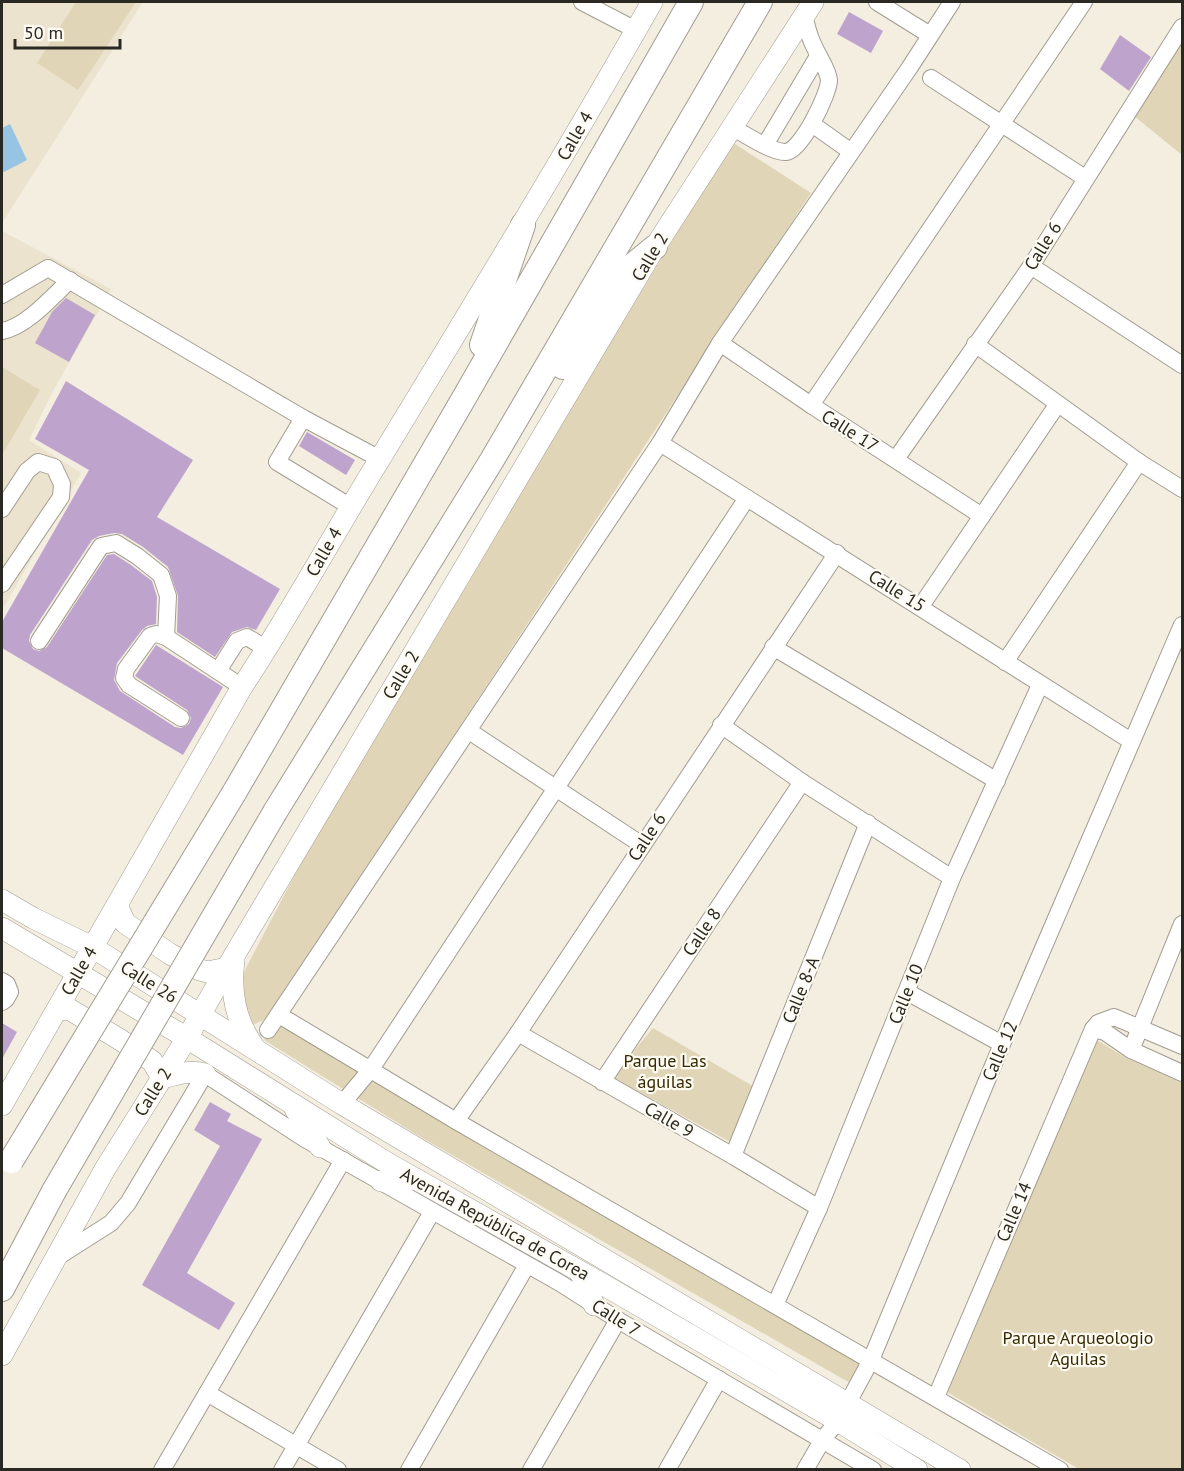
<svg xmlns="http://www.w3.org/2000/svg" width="1184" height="1471" viewBox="0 0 1184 1471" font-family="'PT Sans',sans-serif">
<rect width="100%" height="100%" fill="#f3eee0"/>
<g fill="#ebe3ce">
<polygon points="2,2 143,2 2,223"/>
<polygon points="2,231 111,289 53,391 29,440 81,473 2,610"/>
</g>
<g fill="#e1d5b7">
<polygon points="76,2 136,2 78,90 37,63"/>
<polygon points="1182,42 1182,155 1134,116"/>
<polygon points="732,142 811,193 268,1018 250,1026 234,991 336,796"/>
<polygon points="2,367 40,390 2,455"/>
<polygon points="281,1023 862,1363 857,1387 419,1136 264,1040"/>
<polygon points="653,1028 758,1089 734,1144 612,1077"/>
<polygon points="1097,1040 1126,1058 1182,1083 1182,1469 1079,1469 947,1392"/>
</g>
<polygon fill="#97c4e3" points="10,124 27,160 2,173 2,128"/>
<g fill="#bea4cd">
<polygon points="849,12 883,31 871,53 837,34"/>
<polygon points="1120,35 1151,57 1129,91 1100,69"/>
<polygon points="66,298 95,315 69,362 35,343 52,312"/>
<polygon points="66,381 193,460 157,517 280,589 256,630 247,627 232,632 215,657 177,632 178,596 168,567 143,547 122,534 114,533 99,536 92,540 30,635 29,641 33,649 39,651 47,647 107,555 114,554 131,565 152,581 157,597 156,624 147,626 142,630 117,663 114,680 120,691 175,727 181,728 189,724 191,718 187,710 135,676 156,645 223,687 183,755 2,648 2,622 89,470 35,439"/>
<polygon points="307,432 355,460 346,475 299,446"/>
<polygon points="2,1023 17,1032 2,1059"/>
<polygon points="210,1102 231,1114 227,1121 262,1139 187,1273 235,1303 219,1330 142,1285 220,1146 194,1130"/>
</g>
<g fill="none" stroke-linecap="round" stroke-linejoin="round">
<g stroke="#a29d90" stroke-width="18">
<g id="minor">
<polyline points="582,2 636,30"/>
<polyline points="877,2 930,35"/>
<polyline points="931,78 1085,178"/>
<polyline points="812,124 850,151"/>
<path d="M732,127C744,134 773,153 786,152C801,151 829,94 829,80C828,69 818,56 814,46C809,37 807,26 804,16"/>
<polyline points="765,145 818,56"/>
<polyline points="1031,266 1182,365"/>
<polyline points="2,295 48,268 303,418 380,459"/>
<path d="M2,331C26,327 52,297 70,280"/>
<polyline points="720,343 811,405 982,516"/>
<polyline points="975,344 1139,462 1182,489"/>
<polyline points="811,405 1084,2"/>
<polyline points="303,418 277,462 351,507"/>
<polyline points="660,443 1131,741"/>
<polyline points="896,459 1031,266 1182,27"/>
<polyline points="2,509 27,471 38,462 54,467 62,484 61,497 2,584"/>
<polyline points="921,606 1057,405"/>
<polyline points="166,637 156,634 150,636 126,669 124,678 129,685 181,718"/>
<polyline points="39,641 101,546 116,543 137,556 161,575 168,596 166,637 242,687"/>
<polyline points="773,647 997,781"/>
<polyline points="1005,662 1139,462"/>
<polyline points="218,671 237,641 247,637 267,649"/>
<polyline points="721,725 802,782 952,878"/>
<polyline points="469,731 642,845"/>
<polyline points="2,981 7,984 10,992 6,999 2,1002"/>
<polyline points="907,992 1002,1044"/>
<polyline points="279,1015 456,1121 1060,1470"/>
<polyline points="1093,1029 1105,1032 1131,1050 1182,1073"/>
<polyline points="268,1030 660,443 720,343 910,67 952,2"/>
<polyline points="518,1033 733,1156 819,1208"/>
<polyline points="1131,1050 1182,924"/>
<polyline points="602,1082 802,782"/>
<polyline points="342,1104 371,1069 747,498"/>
<polyline points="456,1121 518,1033 837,553"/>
<polyline points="733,1156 868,823"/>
<polyline points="56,1258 111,1223 128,1203 205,1074 305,1139 560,1283 618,1320 873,1470"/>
<polyline points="775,1305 819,1208 952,878 1040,685"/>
<polyline points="207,1393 338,1470"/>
<polyline points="936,1397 1093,1029 1098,1023 1114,1017 1182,1046"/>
<polyline points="162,1470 343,1160"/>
<polyline points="282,1470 432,1212"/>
<polyline points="409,1470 527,1265"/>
<polyline points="531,1470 618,1320"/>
<polyline points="667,1470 719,1379"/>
<polyline points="805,1470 823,1439 838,1421 871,1360 1002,1044 1182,625"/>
</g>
</g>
<g stroke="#a29d90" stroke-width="22">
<g id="major">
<polyline points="2,900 33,918 92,947 342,1104 960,1470"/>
<polyline points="117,905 125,923 170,954 200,970 208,972 227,968"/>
<polyline points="2,928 187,1038 389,1164 597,1281 838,1421 917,1470"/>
<path d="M234,960C230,992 235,1020 254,1047"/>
<path d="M57,1010L69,1009L119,1039L152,1061L162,1078C177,1074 190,1070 205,1074"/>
<path d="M2,1105L242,687C290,614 332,537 378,462C471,309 564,157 652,2"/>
<polyline points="295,1109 320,1147"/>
<polyline points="381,1181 416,1179"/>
<polyline points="580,1272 594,1305"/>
<polyline points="2,1355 105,1169 187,1038 235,954 655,247 813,2"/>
</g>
</g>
<g stroke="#a29d90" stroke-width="26">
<g id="highway">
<polyline points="482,345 523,225"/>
<polyline points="563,367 633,265 655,247"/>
<polyline points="234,793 464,398 691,2"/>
<polyline points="275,812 492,460 760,2"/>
<polyline points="2,1289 54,1191"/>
</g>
</g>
<use href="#minor" stroke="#fff" stroke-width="16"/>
<use href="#major" stroke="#fff" stroke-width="21"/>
<use href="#highway" stroke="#fff" stroke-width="24"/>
<g stroke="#a29d90" stroke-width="26" stroke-linecap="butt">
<g id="highway-bridge">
<polyline points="11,1161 234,793"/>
<polyline points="54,1191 275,812"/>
</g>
</g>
<use href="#highway-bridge" stroke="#fff" stroke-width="24"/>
</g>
<g text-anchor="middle" stroke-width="4.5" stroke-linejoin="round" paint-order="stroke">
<g font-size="18" fill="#2a2823" stroke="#fefbf3">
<text transform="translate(575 136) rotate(-60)" y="6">Calle 4</text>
<text transform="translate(1043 246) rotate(-58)" y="6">Calle 6</text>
<text transform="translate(650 257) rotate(-59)" y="6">Calle 2</text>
<text transform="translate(850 431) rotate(32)" y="6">Calle 17</text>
<text transform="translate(324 552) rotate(-60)" y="6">Calle 4</text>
<text transform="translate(897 591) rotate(32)" y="6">Calle 15</text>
<text transform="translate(401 675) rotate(-59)" y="6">Calle 2</text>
<text transform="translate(647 837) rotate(-57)" y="6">Calle 6</text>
<text transform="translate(702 932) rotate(-56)" y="6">Calle 8</text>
<text transform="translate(79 971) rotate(-60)" y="6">Calle 4</text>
<text transform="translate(149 982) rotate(32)" y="6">Calle 26</text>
<text transform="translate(801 990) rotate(-68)" y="6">Calle 8-A</text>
<text transform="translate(906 994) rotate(-68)" y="6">Calle 10</text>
<text transform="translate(1000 1051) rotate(-67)" y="6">Calle 12</text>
<text transform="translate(153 1092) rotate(-58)" y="6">Calle 2</text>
<text transform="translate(669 1120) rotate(30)" y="6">Calle 9</text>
<text transform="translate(1014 1212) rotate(-67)" y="6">Calle 14</text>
<text transform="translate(495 1224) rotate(29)" y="6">Avenida República de Corea</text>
<text transform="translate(616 1318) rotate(32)" y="6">Calle 7</text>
</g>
<g font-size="18" fill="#362901" stroke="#fefbf3">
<text x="665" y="1067">Parque Las<tspan x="665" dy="21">águilas</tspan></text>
<text x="1078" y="1344">Parque Arqueologio<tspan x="1078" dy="21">Aguilas</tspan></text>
</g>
</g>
<rect width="1184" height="1471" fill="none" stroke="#2a2823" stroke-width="6"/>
<path d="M15 39v9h105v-9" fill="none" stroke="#2a2823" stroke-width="3"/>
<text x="24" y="39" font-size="18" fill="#2a2823" stroke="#fefbf3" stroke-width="4.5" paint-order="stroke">50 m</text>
</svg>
